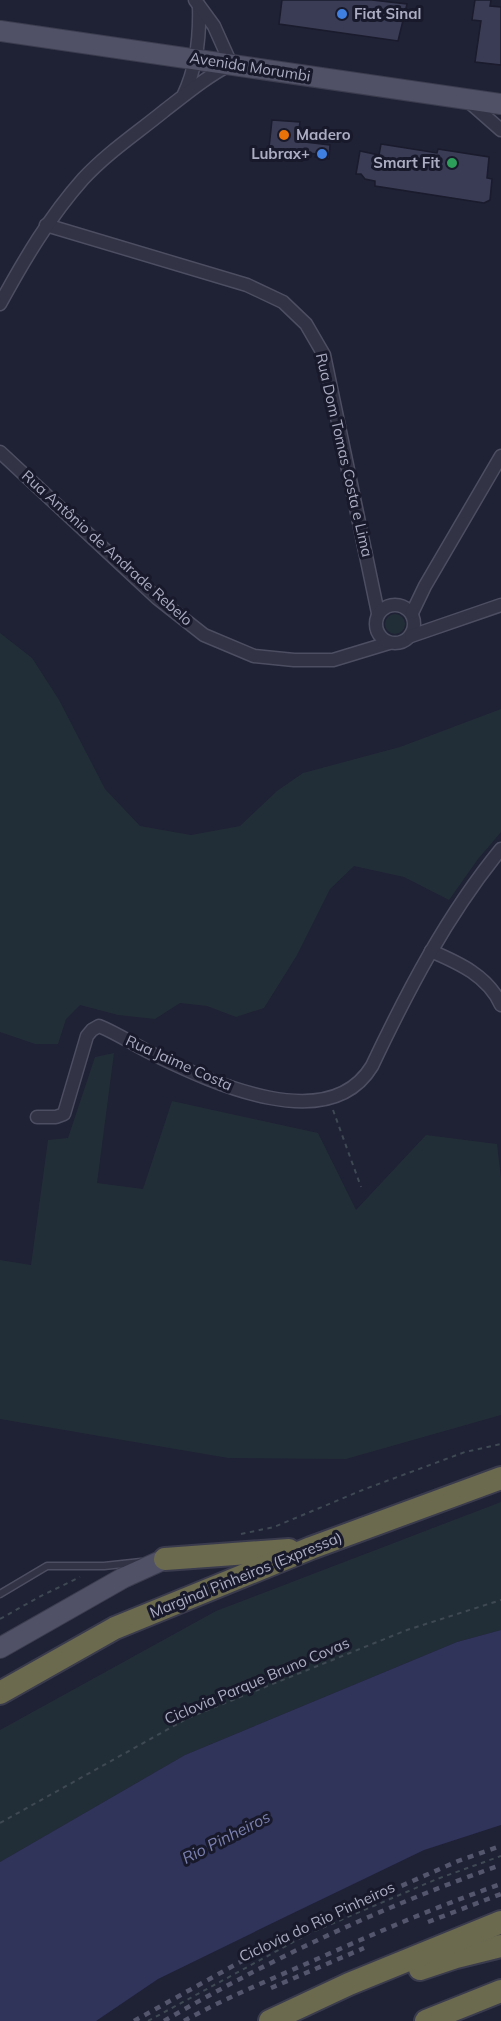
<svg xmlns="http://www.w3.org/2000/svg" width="501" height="2021" viewBox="0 0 501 2021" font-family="Mulish,sans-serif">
<rect width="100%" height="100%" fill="#1f2135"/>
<g fill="#222e37">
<circle cx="395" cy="624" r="10"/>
<polygon points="0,633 32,658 59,700 105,789 140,826 191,835 240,826 277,791 303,773 400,747 501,709 501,832 478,859 449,900 404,877 354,866 330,889 297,955 264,1008 236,1017 207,1006 180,1003 155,1019 118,1015 80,1005 66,1019 58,1044 35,1044 0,1032"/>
<polygon points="114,1053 97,1183 143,1189 172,1101 318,1133 356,1210 426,1135 497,1144 501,1178 501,1415 346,1459 228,1458 0,1419 0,1260 31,1265 48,1140 68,1138 95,1057"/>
<polygon points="501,1502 501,1630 457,1642 185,1755 0,1862 0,1730 216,1611"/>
</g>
<polygon fill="#30335a" points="501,1630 501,1825 424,1850 287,1916 158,1979 96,2021 0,2021 0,1862 185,1755 457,1642"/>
<g fill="#3a3c55" stroke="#1a1b2c" stroke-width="1.5">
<polygon points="282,0 372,0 407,4 398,41 279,24"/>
<polygon points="475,0 491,0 490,6 501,7 501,65 475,62 481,21 472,20"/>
<polygon points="272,120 300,122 297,141 330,145 329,159 315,157 316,154 269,148"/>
<polygon points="381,144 437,153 438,149 489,157 487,178 492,179 490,200 484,203 375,186 375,181 365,179 361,174 356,174 360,151 379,155"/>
</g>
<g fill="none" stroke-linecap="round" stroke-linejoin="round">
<g stroke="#4d4e61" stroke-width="9">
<polyline id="lane" points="0,1594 47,1566 104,1566 141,1562"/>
</g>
<g stroke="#4d4e61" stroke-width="15">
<g id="street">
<path d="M184,94C197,66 200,37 199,6"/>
<polyline points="468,101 501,130"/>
<polyline points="46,225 247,285 283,302 306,324 324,355 378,613"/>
<path d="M0,304C24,260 50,216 83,179C107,153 137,133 164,111C186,94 206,77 231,64L214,26L195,0"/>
<polyline points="0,452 157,598 204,635 254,656 294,660 333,660 389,643"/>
<circle cx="395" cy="624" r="19"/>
<polyline points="412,613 425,586 501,456"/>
<polyline points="411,636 501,605"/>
<path d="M431,951C459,963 488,976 501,1005"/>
<path d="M37,1117H56L64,1114L87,1036L92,1030L99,1026C119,1034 137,1047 157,1056C213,1083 329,1137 372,1066C408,990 447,915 501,849"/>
</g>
</g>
<g stroke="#3c3d4f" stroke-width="22">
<g id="primary">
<polyline points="0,31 501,104"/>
<polyline points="0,1648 123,1578 165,1559"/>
</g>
</g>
<g stroke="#3a3b4d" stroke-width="26">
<g id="highway">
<polyline points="165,1559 289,1550"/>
<polyline points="0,1693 115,1628 311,1548 501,1478"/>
<polyline points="420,1969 456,1957 501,1946"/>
<polyline points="270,2021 349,1984 501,1922"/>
<polyline points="426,2021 501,1991"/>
</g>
</g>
<g stroke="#3e4953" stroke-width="2" stroke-dasharray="4.5 4.5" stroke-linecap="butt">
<polyline points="333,1110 361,1187"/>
<polyline points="241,1534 274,1527 365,1489 465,1452 501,1444"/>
<polyline points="0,1619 39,1597 80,1577"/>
<polyline points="0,1823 188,1718 407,1630 501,1600"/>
<polyline points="148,2021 308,1934 437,1879 501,1856"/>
</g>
<use href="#lane" stroke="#323345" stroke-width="6"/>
<use href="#street" stroke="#323345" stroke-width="12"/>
<use href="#primary" stroke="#505166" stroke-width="20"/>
<use href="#highway" stroke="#6b6a4f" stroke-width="22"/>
<g stroke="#54566d" stroke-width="4.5" stroke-dasharray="6 6" stroke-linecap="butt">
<polyline points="428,1922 501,1894"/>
<polyline points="271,1988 364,1948"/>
<polyline points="134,2021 285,1937 458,1861 501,1846"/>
<path d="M164,2021C272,1958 384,1906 501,1865"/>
<path d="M184,2021C227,1997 272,1979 317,1959C378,1932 438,1906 501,1884"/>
</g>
</g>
<g fill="#3f7fe0" stroke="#18192a" stroke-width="2">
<circle cx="342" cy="14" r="6"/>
<circle cx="322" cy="154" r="6"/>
</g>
<circle fill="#e8710a" stroke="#18192a" stroke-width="2" cx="284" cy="135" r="6"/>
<circle fill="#2e9e5b" stroke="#18192a" stroke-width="2" cx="452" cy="163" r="6"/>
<g text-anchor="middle" stroke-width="6" stroke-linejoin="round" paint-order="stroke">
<g font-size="15" font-weight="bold" fill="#acadc3" stroke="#18192a" text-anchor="start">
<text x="354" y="19">Fiat Sinal</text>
<text x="296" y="140">Madero</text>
<text x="310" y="159" text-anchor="end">Lubrax+</text>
<text x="440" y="168" text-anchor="end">Smart Fit</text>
</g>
<g font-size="15" fill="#acadc3" stroke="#18192a">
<text transform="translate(250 67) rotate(9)" y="5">Avenida Morumbi</text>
<text transform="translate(344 455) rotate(77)" y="5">Rua Dom Tomas Costa e Lima</text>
<text transform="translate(107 548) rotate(42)" y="5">Rua Antônio de Andrade Rebelo</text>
<text transform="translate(179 1063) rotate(24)" y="5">Rua Jaime Costa</text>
<text transform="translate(246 1575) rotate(-22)" y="5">Marginal Pinheiros (Expressa)</text>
<text transform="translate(257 1681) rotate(-23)" y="5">Ciclovia Parque Bruno Covas</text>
<text transform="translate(317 1922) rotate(-25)" y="5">Ciclovia do Rio Pinheiros</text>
</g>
<g font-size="16" font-style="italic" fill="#7b80b0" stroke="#18192a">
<text transform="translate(226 1837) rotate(-27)" y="6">Rio Pinheiros</text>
</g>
</g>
</svg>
